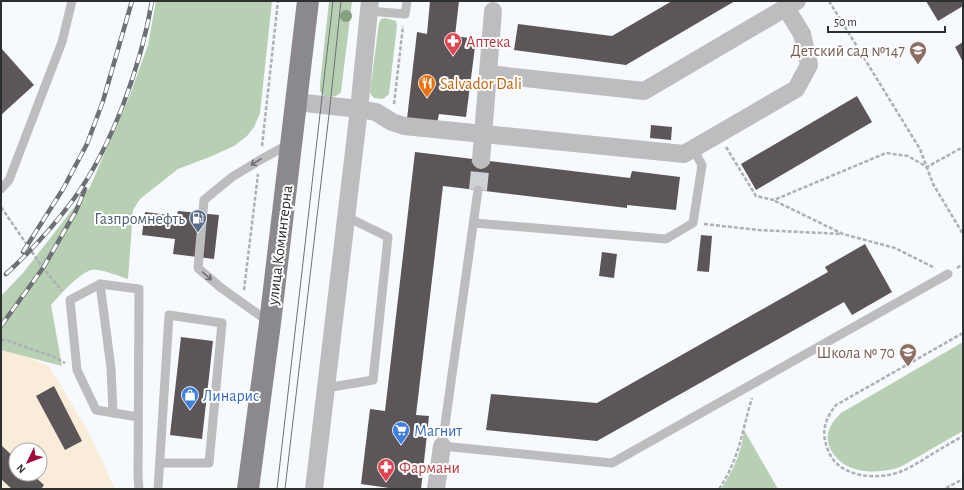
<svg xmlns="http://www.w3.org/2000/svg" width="964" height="490" viewBox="0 0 964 490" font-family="'Alegreya Sans',sans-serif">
<rect width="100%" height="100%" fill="#f6f9fe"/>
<path fill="#f9edd9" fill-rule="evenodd" d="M1,346L49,366L88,431L115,489H1ZM16,450H40V474H16Z"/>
<g fill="#b7cfb2">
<path d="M156,1H272L260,113L254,127L247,136L234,146L212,156L178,169L140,199L133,210L128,279C119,276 100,268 91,270C78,274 60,295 51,305L62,366L1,350V296L23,273L90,187L130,95L148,45Z"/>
<path d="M329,1H352L341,92C336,98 331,97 324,96L320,91V84Z"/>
<polygon points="385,18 396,21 397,26 389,94 383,99 374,98 371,95 370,91 379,23 381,19"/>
<path d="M963,342V431C948,439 933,448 918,457C911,460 904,466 897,468C872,475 842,473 830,448C824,433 831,423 841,413Z"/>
<path d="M744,430L778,489H721C733,471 742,452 744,430Z"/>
</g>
<g fill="#5d5658">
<polygon points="430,1 459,1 455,36 476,39 466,117 439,114 437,123 407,119 417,32 427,34"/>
<polygon points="672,1 735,1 626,65 514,50 518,24 612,36"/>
<polygon points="926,1 963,1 963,6 938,21"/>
<polygon points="963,42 963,62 955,47"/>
<polygon points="1,48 34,85 1,115"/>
<polygon points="857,96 872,122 756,190 741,164"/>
<polygon points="651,125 672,127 671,140 650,138"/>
<polygon points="415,152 630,178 632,171 680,177 676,210 627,205 627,208 443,186 416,415 429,416 421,489 396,489 361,484 370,409 385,411"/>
<polygon points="178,211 219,215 214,259 173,254 175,239 142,235 145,212 177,216"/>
<polygon points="701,235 712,236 709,272 697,271"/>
<polygon points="865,244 892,292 852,315 844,302 597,441 486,430 491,394 597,403 828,272 825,267"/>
<polygon points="602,252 617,254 614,278 599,276"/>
<polygon points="181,337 213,341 202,439 170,435"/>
<polygon points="54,386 82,441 65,450 36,396"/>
<polygon points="1,445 16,459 16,474 32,474 44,485 41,489 12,489 1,479"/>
</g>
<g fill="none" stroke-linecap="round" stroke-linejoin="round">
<polyline stroke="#ced1d5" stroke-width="18" stroke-dasharray="18 9" stroke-linecap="butt" points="478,190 481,160"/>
<g stroke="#adb0b4" stroke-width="2.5" stroke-dasharray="4 2" stroke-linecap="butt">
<polyline points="829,1 920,149 933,184 963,234"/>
<polyline points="394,104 403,26"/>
<polyline points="262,146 278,1"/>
<polyline points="726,147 756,196 774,200 886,153 908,156 927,167 963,147"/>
<polyline points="775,201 843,234 895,248 935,268"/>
<polyline points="1,207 43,268 62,291"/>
<polyline points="704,224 759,230 842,234"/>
<polyline points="957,268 963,264"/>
<polyline points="244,290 258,174"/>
<path d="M963,333L836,405C824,420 821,433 828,450C838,478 878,481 902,471C908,469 915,464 921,461C935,452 949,444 963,436"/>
<polyline points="1,340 5,340 52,356 65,363"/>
<polyline points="946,488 963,479"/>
<path d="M719,489C739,460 742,431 752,398"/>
</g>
<g stroke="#bdbcbf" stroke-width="9">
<polyline points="369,11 405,14 407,1"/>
<polyline points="1,189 9,180 62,42 72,1"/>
<polyline points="478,190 442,446 612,463 948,274"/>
<polyline points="474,223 666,239 693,223 702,165 693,149"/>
<polyline points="100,284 111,368 113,413"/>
<polyline points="269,322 220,287 198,268 204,200 232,177 260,160 289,144"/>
<polyline points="326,388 373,380 388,237 345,216"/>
<polyline points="138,417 96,410 77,370 70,300 100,284 139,289 138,476 139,489"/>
<polyline points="158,489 169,315 222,323 209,463 160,463"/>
</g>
<g stroke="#bdbcbf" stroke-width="18">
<polyline points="488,74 644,91 797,1"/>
<polyline points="296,102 359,109 376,112 392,122 404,126 684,154 796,89 809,65 802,34 786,8"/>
<polyline points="481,160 493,11"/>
<polyline points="314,489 359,109 370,1"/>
<polyline points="436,489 442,446"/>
</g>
<polyline stroke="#8c898e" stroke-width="22" points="248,489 270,323 308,1"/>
<g stroke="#6e7174" stroke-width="1">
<polyline points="277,489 333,1"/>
<polyline points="285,489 330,106 341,1"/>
</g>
<g stroke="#6e7174" stroke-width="4.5">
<g id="rail">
<polyline points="23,252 63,189 87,144 103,101 132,1"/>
<path d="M6,274C31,251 53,227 73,200C112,147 141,66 152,1"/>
<polyline points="1,326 43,268 76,211 85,189"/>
</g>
</g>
<use href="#rail" stroke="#fff" stroke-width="3" stroke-dasharray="9" stroke-linecap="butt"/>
</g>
<circle fill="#85a282" cx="346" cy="16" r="6"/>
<defs><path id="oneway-shaft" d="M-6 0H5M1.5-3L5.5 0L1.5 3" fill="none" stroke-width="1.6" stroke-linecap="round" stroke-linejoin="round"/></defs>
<g stroke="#6e6e71">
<use href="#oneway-shaft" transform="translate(256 162) rotate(149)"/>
<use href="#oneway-shaft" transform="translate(207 276) rotate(42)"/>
</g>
<defs>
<g id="pharmacy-pin" transform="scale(0.9)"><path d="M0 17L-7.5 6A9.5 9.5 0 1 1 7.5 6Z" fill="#e0444e" stroke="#fff"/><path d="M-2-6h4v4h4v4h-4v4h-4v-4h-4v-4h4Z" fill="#fff"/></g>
<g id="school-pin" transform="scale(0.9)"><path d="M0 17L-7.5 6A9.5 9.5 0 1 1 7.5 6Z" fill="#8d6e63" stroke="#fff"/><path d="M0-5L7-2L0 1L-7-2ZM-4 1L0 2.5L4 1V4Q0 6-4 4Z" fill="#fff"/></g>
<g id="restaurant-pin" transform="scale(0.9)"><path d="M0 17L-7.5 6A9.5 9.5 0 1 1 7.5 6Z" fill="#e8710a" stroke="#fff"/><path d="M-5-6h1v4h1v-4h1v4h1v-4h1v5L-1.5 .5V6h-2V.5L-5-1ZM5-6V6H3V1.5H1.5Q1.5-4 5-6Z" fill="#fff"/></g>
<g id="fuel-pin" transform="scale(0.9)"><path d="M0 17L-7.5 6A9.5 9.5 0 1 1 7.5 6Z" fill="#5c6f8a" stroke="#fff"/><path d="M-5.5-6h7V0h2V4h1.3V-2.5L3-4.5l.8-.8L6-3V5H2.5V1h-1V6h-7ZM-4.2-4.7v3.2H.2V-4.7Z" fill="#fff"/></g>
<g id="shop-pin" transform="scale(0.9)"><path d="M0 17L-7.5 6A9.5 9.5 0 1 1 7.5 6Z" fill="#3f7fe0" stroke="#fff"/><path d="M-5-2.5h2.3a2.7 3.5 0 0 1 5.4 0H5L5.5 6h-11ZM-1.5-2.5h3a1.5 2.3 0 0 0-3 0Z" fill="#fff"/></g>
<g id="supermarket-pin" transform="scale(0.9)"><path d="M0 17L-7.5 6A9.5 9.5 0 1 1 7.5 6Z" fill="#3f7fe0" stroke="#fff"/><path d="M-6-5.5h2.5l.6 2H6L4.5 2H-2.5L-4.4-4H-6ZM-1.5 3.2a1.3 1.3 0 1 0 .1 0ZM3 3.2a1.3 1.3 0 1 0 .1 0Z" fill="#fff"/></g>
</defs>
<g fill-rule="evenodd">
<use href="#pharmacy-pin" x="453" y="41"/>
<use href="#school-pin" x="918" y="50"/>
<use href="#restaurant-pin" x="427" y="83"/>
<use href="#fuel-pin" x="198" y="218"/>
<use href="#school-pin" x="908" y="352"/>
<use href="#shop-pin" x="190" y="395"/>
<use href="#supermarket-pin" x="401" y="430"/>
<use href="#pharmacy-pin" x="386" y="467"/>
</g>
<g text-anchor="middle" stroke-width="4" stroke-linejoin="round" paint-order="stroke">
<g font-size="16" fill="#be3a42" stroke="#fff" text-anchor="start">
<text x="466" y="47">Аптека</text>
<text x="399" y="473">Фармани</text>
</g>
<g font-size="16" fill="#785e54" stroke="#fff" text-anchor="end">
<text x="905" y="56">Детский сад №147</text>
<text x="895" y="358">Школа № 70</text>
</g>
<g font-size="16" fill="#c56008" stroke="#fff" text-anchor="start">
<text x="440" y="89">Salvador Dali</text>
</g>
<g font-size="16" fill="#4e5e75" stroke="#fff" text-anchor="end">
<text x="185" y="224">Газпромнефть</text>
</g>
<g font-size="16" fill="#2d2f31" stroke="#fff">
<text transform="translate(279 245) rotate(-83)" y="6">улица Коминтерна</text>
</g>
<g font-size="16" fill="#366cbe" stroke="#fff" text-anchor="start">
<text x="203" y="401">Линарис</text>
<text x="414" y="436">Магнит</text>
</g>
</g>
<rect width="964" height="490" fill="none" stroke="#2d2f31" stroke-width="4"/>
<g transform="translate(28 462) rotate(227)"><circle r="19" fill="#ffffff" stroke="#abacad"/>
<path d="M0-3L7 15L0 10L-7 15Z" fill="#a2063f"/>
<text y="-6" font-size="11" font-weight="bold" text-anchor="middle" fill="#2d2f31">N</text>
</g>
<path d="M828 26v6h117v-6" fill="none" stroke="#2d2f31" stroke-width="2"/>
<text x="834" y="26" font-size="12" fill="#2d2f31" stroke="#ffffff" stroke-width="3" paint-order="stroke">50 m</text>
</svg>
